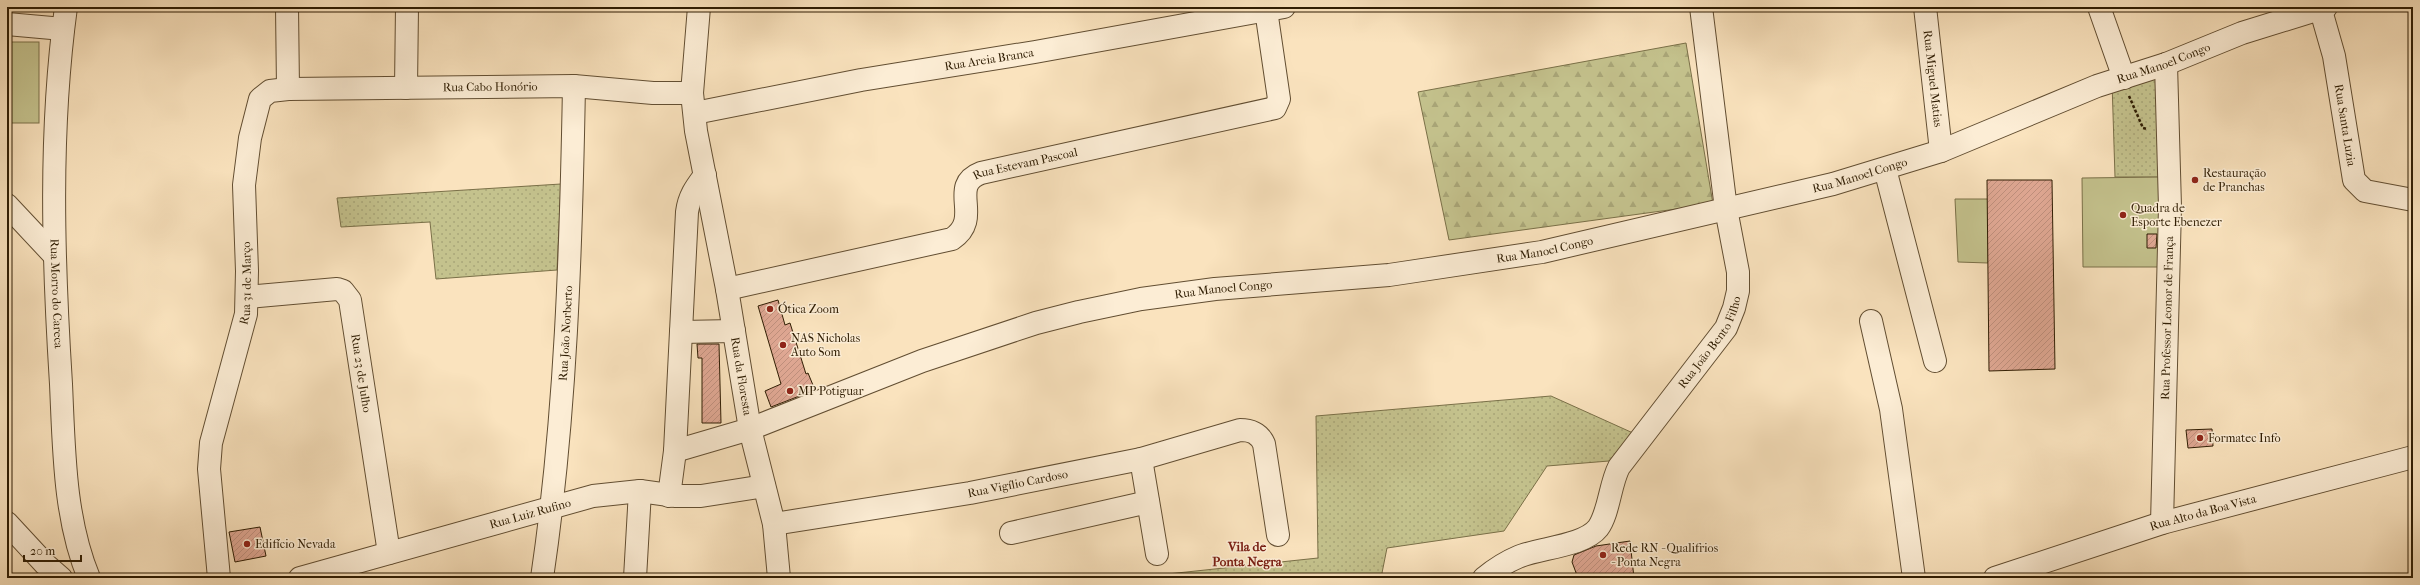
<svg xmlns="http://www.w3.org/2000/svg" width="2420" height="585" viewBox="0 0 2420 585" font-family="'IM FELL French Canon',serif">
<defs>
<pattern id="grass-dots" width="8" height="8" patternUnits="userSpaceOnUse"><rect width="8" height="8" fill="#c4c28d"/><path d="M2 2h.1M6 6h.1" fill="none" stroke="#a9a678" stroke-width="1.8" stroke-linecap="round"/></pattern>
<pattern id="forest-firs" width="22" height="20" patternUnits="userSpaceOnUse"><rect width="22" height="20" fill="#c4c28d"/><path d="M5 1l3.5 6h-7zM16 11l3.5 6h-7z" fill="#a9a678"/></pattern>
<pattern id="building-hatch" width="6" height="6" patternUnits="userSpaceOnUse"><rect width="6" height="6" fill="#e0a894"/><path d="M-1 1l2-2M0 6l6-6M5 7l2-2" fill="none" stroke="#c0907e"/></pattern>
</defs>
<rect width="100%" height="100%" fill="#fae3be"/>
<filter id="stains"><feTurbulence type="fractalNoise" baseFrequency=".005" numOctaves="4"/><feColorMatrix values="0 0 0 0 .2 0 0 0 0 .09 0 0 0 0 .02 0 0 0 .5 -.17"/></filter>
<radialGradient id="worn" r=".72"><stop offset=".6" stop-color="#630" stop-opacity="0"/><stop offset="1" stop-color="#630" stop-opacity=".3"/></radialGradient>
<g fill="url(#grass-dots)" stroke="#7a7048">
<polygon points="2158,63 2164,177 2115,177 2112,82"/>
<polygon points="561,184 557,270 436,279 430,222 341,227 337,198"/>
<polygon points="1551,396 1633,433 1609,461 1547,466 1504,531 1387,548 1381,578 1130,578 1318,558 1316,416"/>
</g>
<polygon fill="url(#forest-firs)" stroke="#7a7048" points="1686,43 1713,204 1449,240 1418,92"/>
<g fill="#c4c28d" stroke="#7a7048">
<rect x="7" y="42" width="32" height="81"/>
<polygon points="2164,177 2164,267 2083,267 2082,178"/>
<polygon points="1955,199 1988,199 1988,263 1958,262"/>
</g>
<g fill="url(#building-hatch)" stroke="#2f1d03">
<polygon points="1987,180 2052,180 2055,369 1989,371"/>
<polygon points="2147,234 2157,234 2156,248 2147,248"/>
<polygon points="778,300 785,325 790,323 806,374 808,373 815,390 771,407 765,391 781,384 758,306"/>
<polygon points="697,344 719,344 721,423 702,423 702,358 698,358"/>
<polygon points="2212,429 2213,446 2188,448 2186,430"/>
<polygon points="260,527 266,556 235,562 229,532"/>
<polygon points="1630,541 1634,578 1578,578 1572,562 1574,555 1596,546"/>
</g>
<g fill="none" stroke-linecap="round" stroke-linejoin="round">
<g stroke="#624e32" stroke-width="24">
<g id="minor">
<path id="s1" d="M66,7C49,132 53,258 61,384C64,449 64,518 89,578"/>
<polyline points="287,7 288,89"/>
<path id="s2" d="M699,7L692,93L696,131L727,289L750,429L774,524L779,578"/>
<path id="s3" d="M1925,7L1941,151"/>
<polyline points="2099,7 2124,78"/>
<path id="s4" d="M2320,7L2334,56L2354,180L2365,191L2413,200"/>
<polyline points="7,24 63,29"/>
<polyline points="406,88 407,7"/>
<path id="s5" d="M695,113L861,80L1035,52L1284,7"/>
<polyline points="1885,169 1935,361"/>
<polyline points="7,205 53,254"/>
<path id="s6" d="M727,289L952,239C984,218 947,186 981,173L1275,108L1279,99L1266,10"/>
<path id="s7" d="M247,297L337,289L343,291L350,300L389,553"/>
<polyline points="1871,321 1891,409 1914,578"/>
<polyline points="681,332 734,331"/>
<path id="s8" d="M675,451L750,429L922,361L1036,323L1079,312L1141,299L1215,289L1389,275L1542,252L1833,184L1941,151L2097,86L2166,64L2242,33L2326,7"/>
<polyline points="1141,459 1157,554"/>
<path d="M669,496L675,451L687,212C689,196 696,187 705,175"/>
<polyline points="7,523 45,564 61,578"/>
<path id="s9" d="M2162,523L2170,207L2166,64"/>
<path id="s10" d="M774,524L970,493L1141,459L1240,430C1251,430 1259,433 1264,444L1278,535"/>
<polyline points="1011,533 1148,502"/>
<path id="s11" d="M219,578L209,469L211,443L246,314L247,271L244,185L250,138L260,99L270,91L288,89L574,86L653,93H692"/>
<path id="s12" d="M300,578L593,496L640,491L676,496H701L764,486"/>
<path id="s13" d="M542,578C566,416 571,250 574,86"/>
<polyline points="635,578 640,491"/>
<path id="s14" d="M1484,578C1494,570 1506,562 1518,557C1539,548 1584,546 1598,528C1609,513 1610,484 1619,467L1726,328L1734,308L1738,291V272L1726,209L1701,7"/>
<path id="s15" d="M1995,578L2162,523L2413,457"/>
</g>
</g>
<polyline stroke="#2f1d03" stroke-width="2.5" stroke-dasharray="3 2" stroke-linecap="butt" points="2129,96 2143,128 2147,129"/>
<use href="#minor" stroke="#fcedd5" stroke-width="22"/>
</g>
<g fill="#8f2418" stroke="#fcedd5" stroke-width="1.5">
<circle cx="2195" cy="180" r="4"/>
<circle cx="2123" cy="215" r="4"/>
<circle cx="770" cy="309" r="4"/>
<circle cx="783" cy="345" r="4"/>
<circle cx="790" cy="391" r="4"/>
<circle cx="2200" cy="438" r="4"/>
<circle cx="247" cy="544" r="4"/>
<circle cx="1603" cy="555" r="4"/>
</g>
<g text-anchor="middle" stroke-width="3" stroke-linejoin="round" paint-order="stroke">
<g font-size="12" fill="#2f1d03" stroke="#fcedd5">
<text dy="4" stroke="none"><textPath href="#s5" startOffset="299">Rua Areia Branca</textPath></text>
<text dy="4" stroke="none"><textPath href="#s8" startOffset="1546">Rua Manoel Congo</textPath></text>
<text dy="4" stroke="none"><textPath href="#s3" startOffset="72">Rua Miguel Matias</textPath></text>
<text dy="4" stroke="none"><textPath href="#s11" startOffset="719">Rua Cabo Honório</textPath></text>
<text dy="4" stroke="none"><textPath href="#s4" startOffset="121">Rua Santa Luzia</textPath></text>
<text dy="4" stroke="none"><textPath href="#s6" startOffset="354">Rua Estevam Pascoal</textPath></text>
<text dy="4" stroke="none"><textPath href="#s8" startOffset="1222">Rua Manoel Congo</textPath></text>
<text dy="4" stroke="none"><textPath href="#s8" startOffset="898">Rua Manoel Congo</textPath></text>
<text dy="4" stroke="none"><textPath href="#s11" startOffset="300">Rua 31 de Março</textPath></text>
<text dy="4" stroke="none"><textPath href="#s8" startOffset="574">Rua Manoel Congo</textPath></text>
<text dy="4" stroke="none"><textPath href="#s1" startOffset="287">Rua Morro do Careca</textPath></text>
<text dy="4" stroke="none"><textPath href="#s9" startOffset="205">Rua Professor Leonor de França</textPath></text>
<text dy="4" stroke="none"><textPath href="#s13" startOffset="246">Rua João Norberto</textPath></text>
<text dy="4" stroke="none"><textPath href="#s14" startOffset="346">Rua João Bento Filho</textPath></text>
<text dy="4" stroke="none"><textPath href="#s7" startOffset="182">Rua 23 de Julho</textPath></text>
<text dy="4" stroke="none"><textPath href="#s2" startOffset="374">Rua da Floresta</textPath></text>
<text dy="4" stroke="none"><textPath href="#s10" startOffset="247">Rua Vigílio Cardoso</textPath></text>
<text dy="4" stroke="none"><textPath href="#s15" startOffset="218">Rua Alto da Boa Vista</textPath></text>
<text dy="4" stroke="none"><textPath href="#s12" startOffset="239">Rua Luiz Rufino</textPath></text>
</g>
<g font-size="12" fill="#2f1d03" stroke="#fcedd5" text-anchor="start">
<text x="2203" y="177">Restauração<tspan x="2203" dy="14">de Pranchas</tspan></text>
<text x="2131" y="212">Quadra de<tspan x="2131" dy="14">Esporte Ebenezer</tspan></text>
<text x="778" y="313">Ótica Zoom</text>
<text x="791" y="342">NAS Nicholas<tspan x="791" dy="14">Auto Som</tspan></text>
<text x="798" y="395">MP Potiguar</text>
<text x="2208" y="442">Formatec Info</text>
<text x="255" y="548">Edifício Nevada</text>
<text x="1611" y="552">Rede RN - Qualifrios<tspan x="1611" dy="14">- Ponta Negra</tspan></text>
</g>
<g font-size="13" font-weight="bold" fill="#7a1f14" stroke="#fcedd5">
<text x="1247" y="551">Vila de<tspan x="1247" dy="15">Ponta Negra</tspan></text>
</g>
</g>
<rect width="2420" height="585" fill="none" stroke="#fae3be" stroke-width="24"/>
<rect x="8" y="8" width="2404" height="569" fill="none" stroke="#2f1d03" stroke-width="2"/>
<rect x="12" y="12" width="2396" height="561" fill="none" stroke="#2f1d03"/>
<path d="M24 555v6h57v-6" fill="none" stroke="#2f1d03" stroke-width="2"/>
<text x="30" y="555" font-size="12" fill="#2f1d03" stroke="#fcedd5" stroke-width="3" paint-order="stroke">20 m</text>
<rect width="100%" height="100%" filter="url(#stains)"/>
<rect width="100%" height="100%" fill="url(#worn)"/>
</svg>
